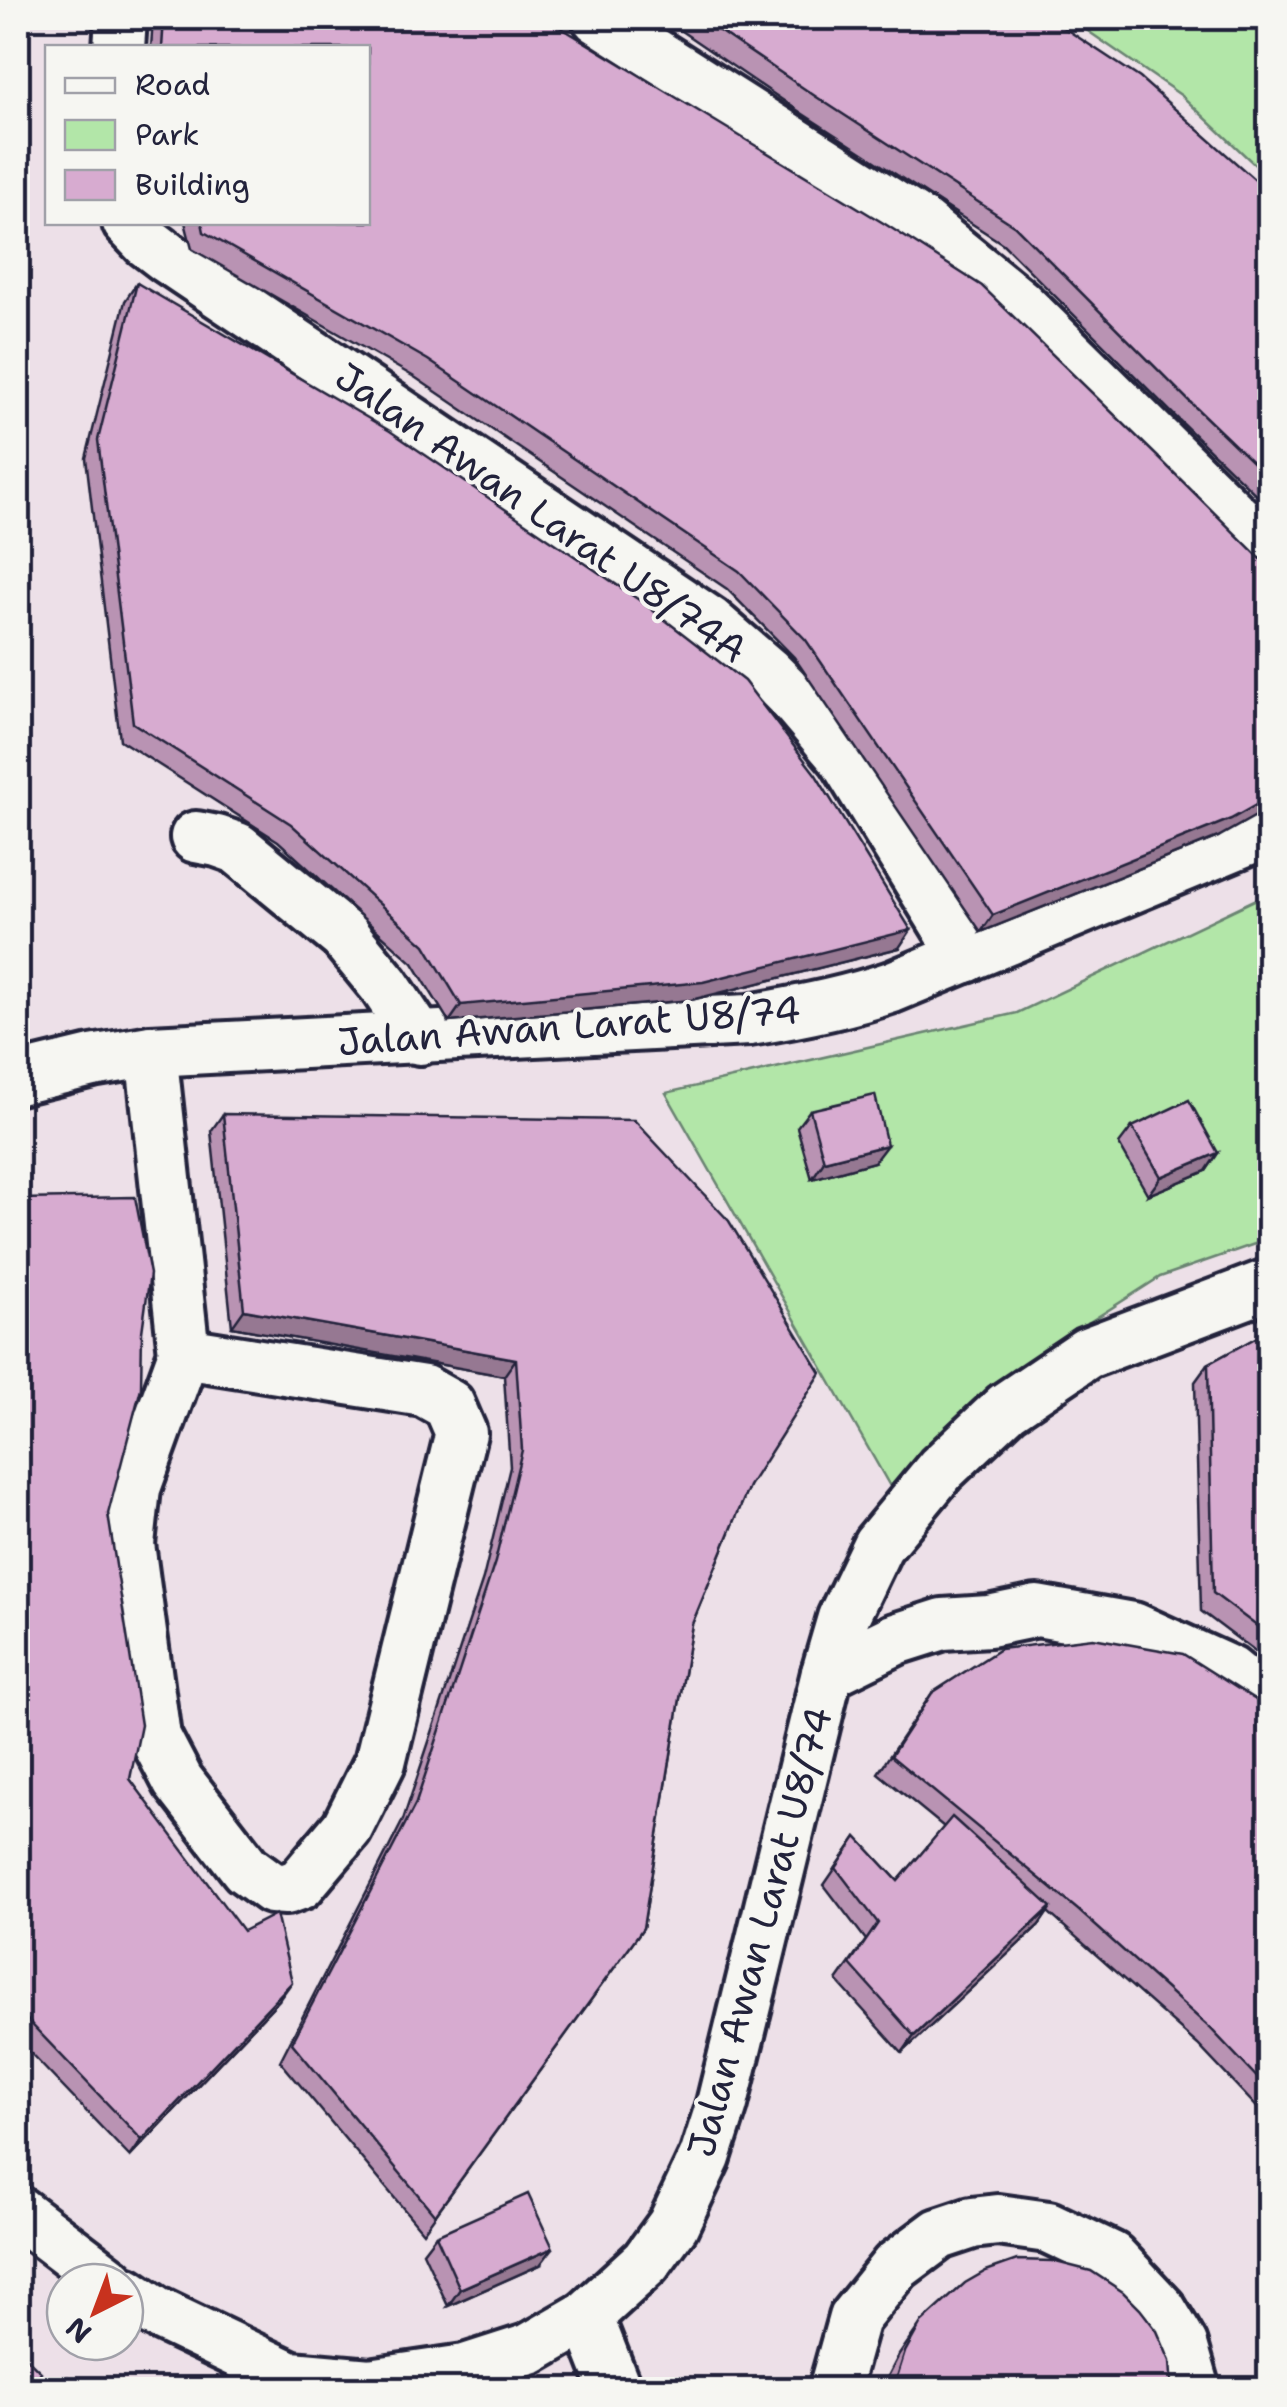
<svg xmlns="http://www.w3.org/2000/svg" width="1287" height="2407" viewBox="0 0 1287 2407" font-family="'Shantell Sans',sans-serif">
<rect width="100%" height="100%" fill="#ede0e8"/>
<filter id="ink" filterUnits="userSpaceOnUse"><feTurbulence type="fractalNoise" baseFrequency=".01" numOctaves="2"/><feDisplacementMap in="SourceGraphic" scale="20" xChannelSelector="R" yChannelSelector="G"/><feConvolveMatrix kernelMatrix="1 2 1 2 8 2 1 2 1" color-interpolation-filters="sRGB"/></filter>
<g filter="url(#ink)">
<g fill="#b2e6a8" stroke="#6a8472" stroke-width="2.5">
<polygon points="1069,18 1269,18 1269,178 1182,96"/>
<polygon points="1269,893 1269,1239 1160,1277 1046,1350 891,1488 666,1093 1017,1013"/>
</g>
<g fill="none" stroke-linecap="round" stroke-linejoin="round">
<g stroke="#22223b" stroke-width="58">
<g id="minor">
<polyline points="598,18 920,223 1018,303 1270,552"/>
<polyline points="119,48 121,18"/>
<polyline points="128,222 147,242 168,258 709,622 767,672 794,699 844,758 966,957"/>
<polyline points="196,837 217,841 237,848 344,936 384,985 420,1039"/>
<polyline points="151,1051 184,1353 135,1488 129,1544 155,1737 178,1781 246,1869 272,1888 286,1889 300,1884 347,1828 380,1762 461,1433 449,1405 424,1391 184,1353"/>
<path d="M18,1079L92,1061L151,1051L749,1020C798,1012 845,1003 892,987L1270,830"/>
<polyline points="1270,1284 1087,1353 1007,1407 941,1469 878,1545 843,1618 827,1673 896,1639 943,1624 989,1621 1037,1611 1133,1628 1230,1672 1270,1705"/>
<polyline points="18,2212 110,2282"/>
<polyline points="125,2292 155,2312 291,2377 370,2384 465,2370 530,2349 587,2316 646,2262 673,2225 705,2157 722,2104 827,1673"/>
<polyline points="587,2316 616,2390"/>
<polyline points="834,2390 854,2318 896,2266 939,2234 972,2223 998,2220 1048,2227 1111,2257 1161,2310 1182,2345 1195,2390"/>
</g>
</g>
<use href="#minor" stroke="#f6f6f2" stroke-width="50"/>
</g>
<g fill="#b993b3" stroke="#22223b" stroke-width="2.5">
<polygon points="153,18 545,18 1218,837 981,932 794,657 727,589 416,378 192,249 185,222 368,222 368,48 151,48"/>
<polygon points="662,18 1049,18 1270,193 1270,508 1180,421 1003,244 803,114"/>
<polygon points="1268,19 1270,19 1270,47 1262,28"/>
<polygon points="137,283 899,948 691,1000 449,1022 413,963 278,841 120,740 86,458 125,301"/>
<polygon points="810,1110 874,1162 812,1179 797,1127"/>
<polygon points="223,1114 749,1486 692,1624 643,1928 423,2232 280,2061 403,1820 483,1579 510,1467 504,1376 232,1327 211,1131"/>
<polygon points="1132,1127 1218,1153 1206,1171 1148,1195 1119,1144"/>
<polygon points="18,1199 108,1514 130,1779 279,2000 130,2157 18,2040"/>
<polygon points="1270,1330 1270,1663 1201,1611 1195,1382 1208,1364"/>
<polygon points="932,1693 1270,1709 1270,2121 1198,2045 1048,1912 1039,1925 902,2053 837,1981 866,1940 824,1885 857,1837 898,1881 944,1827 878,1773"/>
<polygon points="436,2235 540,2265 448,2306 423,2252"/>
<polygon points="921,2323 1172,2390 881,2390 899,2355"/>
</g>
<g fill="#967892" stroke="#22223b" stroke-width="2.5">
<polygon points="1270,797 1270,808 1218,837 981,932 993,915"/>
<polygon points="911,930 899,948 691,1000 449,1022 461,1005"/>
<polygon points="887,1145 874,1162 812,1179 824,1161"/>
<polygon points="1218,1153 1206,1171 1148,1195 1161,1177"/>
<polygon points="244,1310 516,1359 504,1376 232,1327"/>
<polygon points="1051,1907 1039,1925 902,2053 914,2036"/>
<polygon points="292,1982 279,2000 130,2157 142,2140"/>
<polygon points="553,2248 540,2265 448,2306 460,2289"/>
</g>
<g fill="#d7abd0" stroke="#22223b" stroke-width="2.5">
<polygon points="164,18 545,18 885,224 982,286 1161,460 1270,568 1270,797 1231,819 993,915 806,640 739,571 428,360 204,232 202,222 368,222 368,48 162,48"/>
<polygon points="700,18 1049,18 1140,78 1270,193 1270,479 1192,404 1015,226 815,96"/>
<polygon points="137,283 390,431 642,602 744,681 816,775 911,930 703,982 461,1005 425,945 291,824 133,723 98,440"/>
<polygon points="875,1095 887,1145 824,1161 810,1110"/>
<polygon points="1189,1100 1218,1153 1161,1177 1132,1127"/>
<polygon points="223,1114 634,1120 729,1221 821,1373 749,1486 692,1624 643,1928 435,2215 292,2043 416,1803 495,1562 522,1450 516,1359 244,1310"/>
<polygon points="135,1197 150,1274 142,1332 141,1388 108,1514 141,1725 130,1779 243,1931 276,1914 292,1982 142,2140 18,2010 18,1199"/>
<polygon points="1270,1330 1270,1636 1213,1593 1208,1364"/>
<polygon points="1093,1638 1183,1654 1270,1709 1270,2091 1210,2028 1078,1910 891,1756 932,1693 1000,1649"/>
<polygon points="952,1817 1051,1907 914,2036 850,1964 878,1923 836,1868 857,1837 898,1881"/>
<polygon points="528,2194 553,2248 460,2289 436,2235"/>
<polygon points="1017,2260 1052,2261 1091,2271 1123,2292 1140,2309 1157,2331 1170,2361 1172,2390 896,2390 897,2377 905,2352 921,2323 965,2283 986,2271"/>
<polygon points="18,2350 41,2372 25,2390 18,2390"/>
<polygon points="68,2377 80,2390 57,2390"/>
</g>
</g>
<g text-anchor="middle" stroke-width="8" stroke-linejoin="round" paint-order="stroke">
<g font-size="38" fill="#22223b" stroke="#f6f6f2">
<text transform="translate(541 513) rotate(35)" y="13">Jalan Awan Larat U8/74A</text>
<text transform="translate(569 1026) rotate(-4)" y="13">Jalan Awan Larat U8/74</text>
<text transform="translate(760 1932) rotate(-75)" y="13">Jalan Awan Larat U8/74</text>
</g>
</g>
<rect width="1287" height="2407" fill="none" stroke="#f6f6f2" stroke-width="60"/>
<rect x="30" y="30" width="1227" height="2347" fill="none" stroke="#22223b" stroke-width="4" filter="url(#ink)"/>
<rect x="45" y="45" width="325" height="180" fill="#f6f6f2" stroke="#a1a1a9" stroke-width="2.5"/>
<rect x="65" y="78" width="50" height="15" fill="#f6f6f2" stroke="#a1a1a9" stroke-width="2.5"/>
<text x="135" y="95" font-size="30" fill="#22223b">Road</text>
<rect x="65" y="120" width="50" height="30" fill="#b2e6a8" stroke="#a1a1a9" stroke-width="2.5"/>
<text x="135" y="145" font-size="30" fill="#22223b">Park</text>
<rect x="65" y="170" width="50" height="30" fill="#d7abd0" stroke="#a1a1a9" stroke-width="2.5"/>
<text x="135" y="195" font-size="30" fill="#22223b">Building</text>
<g transform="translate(95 2312) rotate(222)"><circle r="48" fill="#f6f6f2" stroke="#a1a1a9" stroke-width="2.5"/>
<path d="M0-8L18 38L0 25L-18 38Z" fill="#c8321e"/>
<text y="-15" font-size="28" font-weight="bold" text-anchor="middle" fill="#22223b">N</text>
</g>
</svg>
